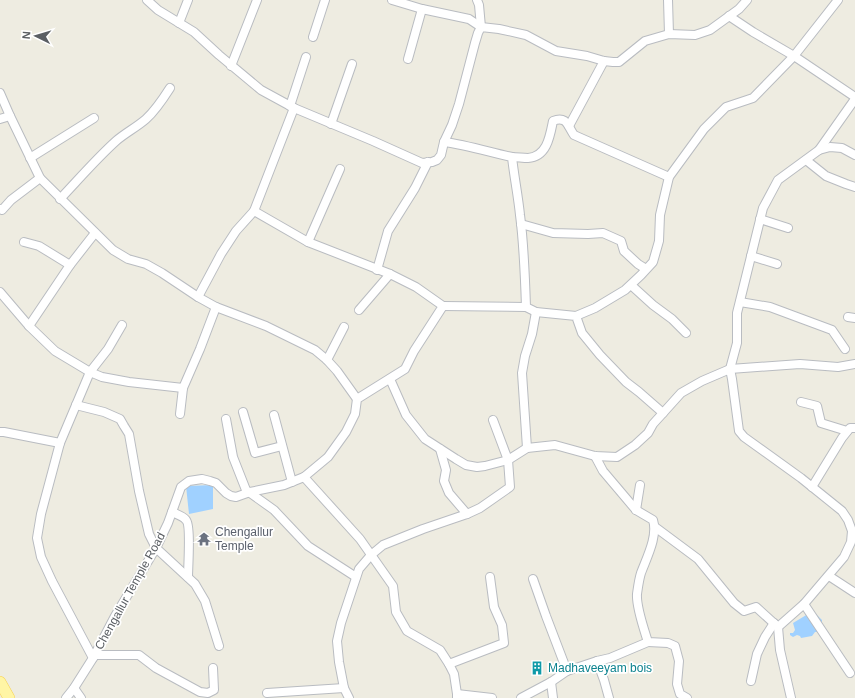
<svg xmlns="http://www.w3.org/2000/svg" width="855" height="698" viewBox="0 0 855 698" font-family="Helvetica,sans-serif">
<rect width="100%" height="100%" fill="#eeece1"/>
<g fill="#a0d1ff">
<polygon points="213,485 213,509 189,514 186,486"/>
<polygon points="815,613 822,620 822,624 819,632 815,632 812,636 801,638 800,636 797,635 793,637 790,635 790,633 793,633 795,630 793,623 808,614"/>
</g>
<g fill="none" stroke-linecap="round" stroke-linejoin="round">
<g stroke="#b9bcc1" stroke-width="10">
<g id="minor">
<polyline points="147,0 158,10 194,32 219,55 261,90 294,108 373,141 422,163 432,162 437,160 441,155 444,142 452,125 459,104 475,43 478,33 481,27 499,29 526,35 556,51 587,56 604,61 613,62 619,62 645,41 669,34 695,35 710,30 739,9 747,0"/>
<polyline points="392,0 422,9 469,19 481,27"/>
<polyline points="477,0 479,5 481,27"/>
<polyline points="668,0 669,34"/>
<polyline points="729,16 753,32 794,56 855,97"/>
<polyline points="179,23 188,0"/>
<polyline points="313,37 325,0"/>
<polyline points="408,59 422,9"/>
<polyline points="231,66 257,0"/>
<polyline points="0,93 10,116 0,119"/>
<polyline points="290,106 306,57"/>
<polyline points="10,116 40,178 113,250 128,259 146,264 162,273 198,297 216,307 266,326 315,350 327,360 337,371 357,399"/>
<polyline points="331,124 352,64"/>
<polyline points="569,126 604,61"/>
<path d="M444,142C467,145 489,152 512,157C514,176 518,195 520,215C524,245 525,276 526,307L536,312L576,316L582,333L600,355L626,382L639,392L663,413"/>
<polyline points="819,150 855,99"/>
<path d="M512,157C517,157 523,158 528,158C547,157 550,136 553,121C567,115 568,127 574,135L669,177"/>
<polyline points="30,158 94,118"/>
<polyline points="806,160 826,176 846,184 855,187"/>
<path d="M60,199C79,179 96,159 116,141C125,133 137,127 146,119C156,110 163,99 170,88"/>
<polyline points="0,209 2,210 11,200 40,178"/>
<polyline points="760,219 788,228"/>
<polyline points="521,224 553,233 588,234 603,233 621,241 624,251 638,264 646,269"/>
<polyline points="95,233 70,265 29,326 55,351 90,372 102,377 129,382 183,388"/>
<polyline points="24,242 39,246 70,265"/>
<polyline points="308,242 340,169"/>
<polyline points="751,256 777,264"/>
<polyline points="377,270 388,231 415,188 428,162"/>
<polyline points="631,285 653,305 672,319 686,333"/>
<polyline points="0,292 29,326"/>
<polyline points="198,297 221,254 236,231 254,211"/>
<polyline points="740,302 770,307 832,330 845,349"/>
<polyline points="443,306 526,307"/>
<polyline points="359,310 390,274"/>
<polyline points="576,316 595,308 625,290 641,275 653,262 659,241 660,215 669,177 704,129 726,107 753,98 794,56 838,0"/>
<polyline points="848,317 855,318"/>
<polyline points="327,360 344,327"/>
<polyline points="390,379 406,415 425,439 456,459 466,465 477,467 485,466 508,460 527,448 555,445 595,456 617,457 635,445 648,433 653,424 663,413 681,393 702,381 730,369 800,364 838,367 855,364"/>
<polyline points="801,402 817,406 821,423 847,431"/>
<polyline points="76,405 104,412 120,419 124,426 129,434 139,491 149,534 156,548 195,584 205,601 219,646"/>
<polyline points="243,412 255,453 282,446"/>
<polyline points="180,414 183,388 200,349 216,307"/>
<polyline points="274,415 292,482"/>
<polyline points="226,419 233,457 246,490 274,510 308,546 356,577"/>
<polyline points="0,432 4,432 60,443"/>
<polyline points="527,448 522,373 525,356 532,334 536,312"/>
<polyline points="440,449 446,470 444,481 449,493 467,514"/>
<path d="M595,456L603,471L636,510L653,520C658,536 647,557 641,573C639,579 638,587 637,594C636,607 644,629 648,642L668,643L675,646L679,661L677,684L680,694L687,698"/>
<polyline points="304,477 360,539 393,586 396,612 407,631 440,650 449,664 454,674 457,694 457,698"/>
<polyline points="812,487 842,438 850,428 855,428"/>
<polyline points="636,510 640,485"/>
<path d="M172,512C176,514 183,516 186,520C191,525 188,568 188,577"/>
<polyline points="655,527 698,559 734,603 744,611 756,607 778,627 804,604 844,557 851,542 852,531 848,520 842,511 801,478 744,437 739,431 732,379 730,369 737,343 737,313 763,208 778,180 819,150 830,147 842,148 855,155"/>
<polyline points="829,576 855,593"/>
<polyline points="533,579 546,616 567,671"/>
<polyline points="804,604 850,673"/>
<polyline points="778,627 780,650 791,698"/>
<polyline points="95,655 139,655 156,668 200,692 208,693 214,690 213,668"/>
<polyline points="93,658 52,581 41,557 37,538 41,514 60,443 90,372 108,349 122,325"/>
<polyline points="597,661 604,680 609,698"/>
<polyline points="449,664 504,643 502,625 494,607 490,577"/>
<polyline points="751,681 757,654 765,637 774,623"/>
<polyline points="551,682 553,698"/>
<polyline points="74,688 81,698"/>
<polyline points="267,693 344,688"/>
<polyline points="457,694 492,698"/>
<polyline points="66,698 74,688 93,658 115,616 156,548 168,523 181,487 189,481 202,479 210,481 216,483 226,493 231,496 236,497 250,492 284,485 304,477 328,457 346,432 355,414 357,399 405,369 414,351 443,306 416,287 390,274 308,242 254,211 294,108"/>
<polyline points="349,698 344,688 339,662 337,641 341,623 359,569 371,555 383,545 423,529 467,514 480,508 510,487 508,460 493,420"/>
<polyline points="521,698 551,682 567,671 597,661 610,658 648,642"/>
</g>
</g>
<g stroke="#f8d250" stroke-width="12">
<polyline id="major" points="0,682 9,698"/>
</g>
<use href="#minor" stroke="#fff" stroke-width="8"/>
<use href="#major" stroke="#fff5a5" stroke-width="11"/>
</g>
<defs>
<g id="temple-bare" transform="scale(1.08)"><path d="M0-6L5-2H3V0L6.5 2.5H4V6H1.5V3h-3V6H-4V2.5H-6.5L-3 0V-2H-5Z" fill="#6b7280" stroke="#fff" stroke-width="2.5" paint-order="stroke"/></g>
<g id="building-bare" transform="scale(1.08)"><path d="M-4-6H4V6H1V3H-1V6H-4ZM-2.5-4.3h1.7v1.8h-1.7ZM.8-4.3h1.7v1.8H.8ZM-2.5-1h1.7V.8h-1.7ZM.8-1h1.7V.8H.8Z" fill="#0f9aa8" stroke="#fff" stroke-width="2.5" paint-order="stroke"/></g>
</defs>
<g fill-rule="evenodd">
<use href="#temple-bare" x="204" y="539"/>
<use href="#building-bare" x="537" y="668"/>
</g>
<g text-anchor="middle" stroke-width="3.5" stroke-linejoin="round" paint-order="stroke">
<g font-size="12" fill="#5b616d" stroke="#fff" text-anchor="start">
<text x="215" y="536">Chengallur<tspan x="215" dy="14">Temple</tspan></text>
</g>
<g font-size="12" fill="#5a5e63" stroke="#fff">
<text transform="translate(130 591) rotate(-61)" y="4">Chengallur Temple Road</text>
</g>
<g font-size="12" fill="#0d838f" stroke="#fff" text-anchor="start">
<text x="548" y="672">Madhaveeyam bois</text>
</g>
</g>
<g transform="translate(36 36) rotate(275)" stroke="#ffffff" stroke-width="3" paint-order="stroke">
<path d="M0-3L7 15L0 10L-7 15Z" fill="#5a5e63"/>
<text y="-6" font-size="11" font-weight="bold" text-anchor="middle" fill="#5a5e63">N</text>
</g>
</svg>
